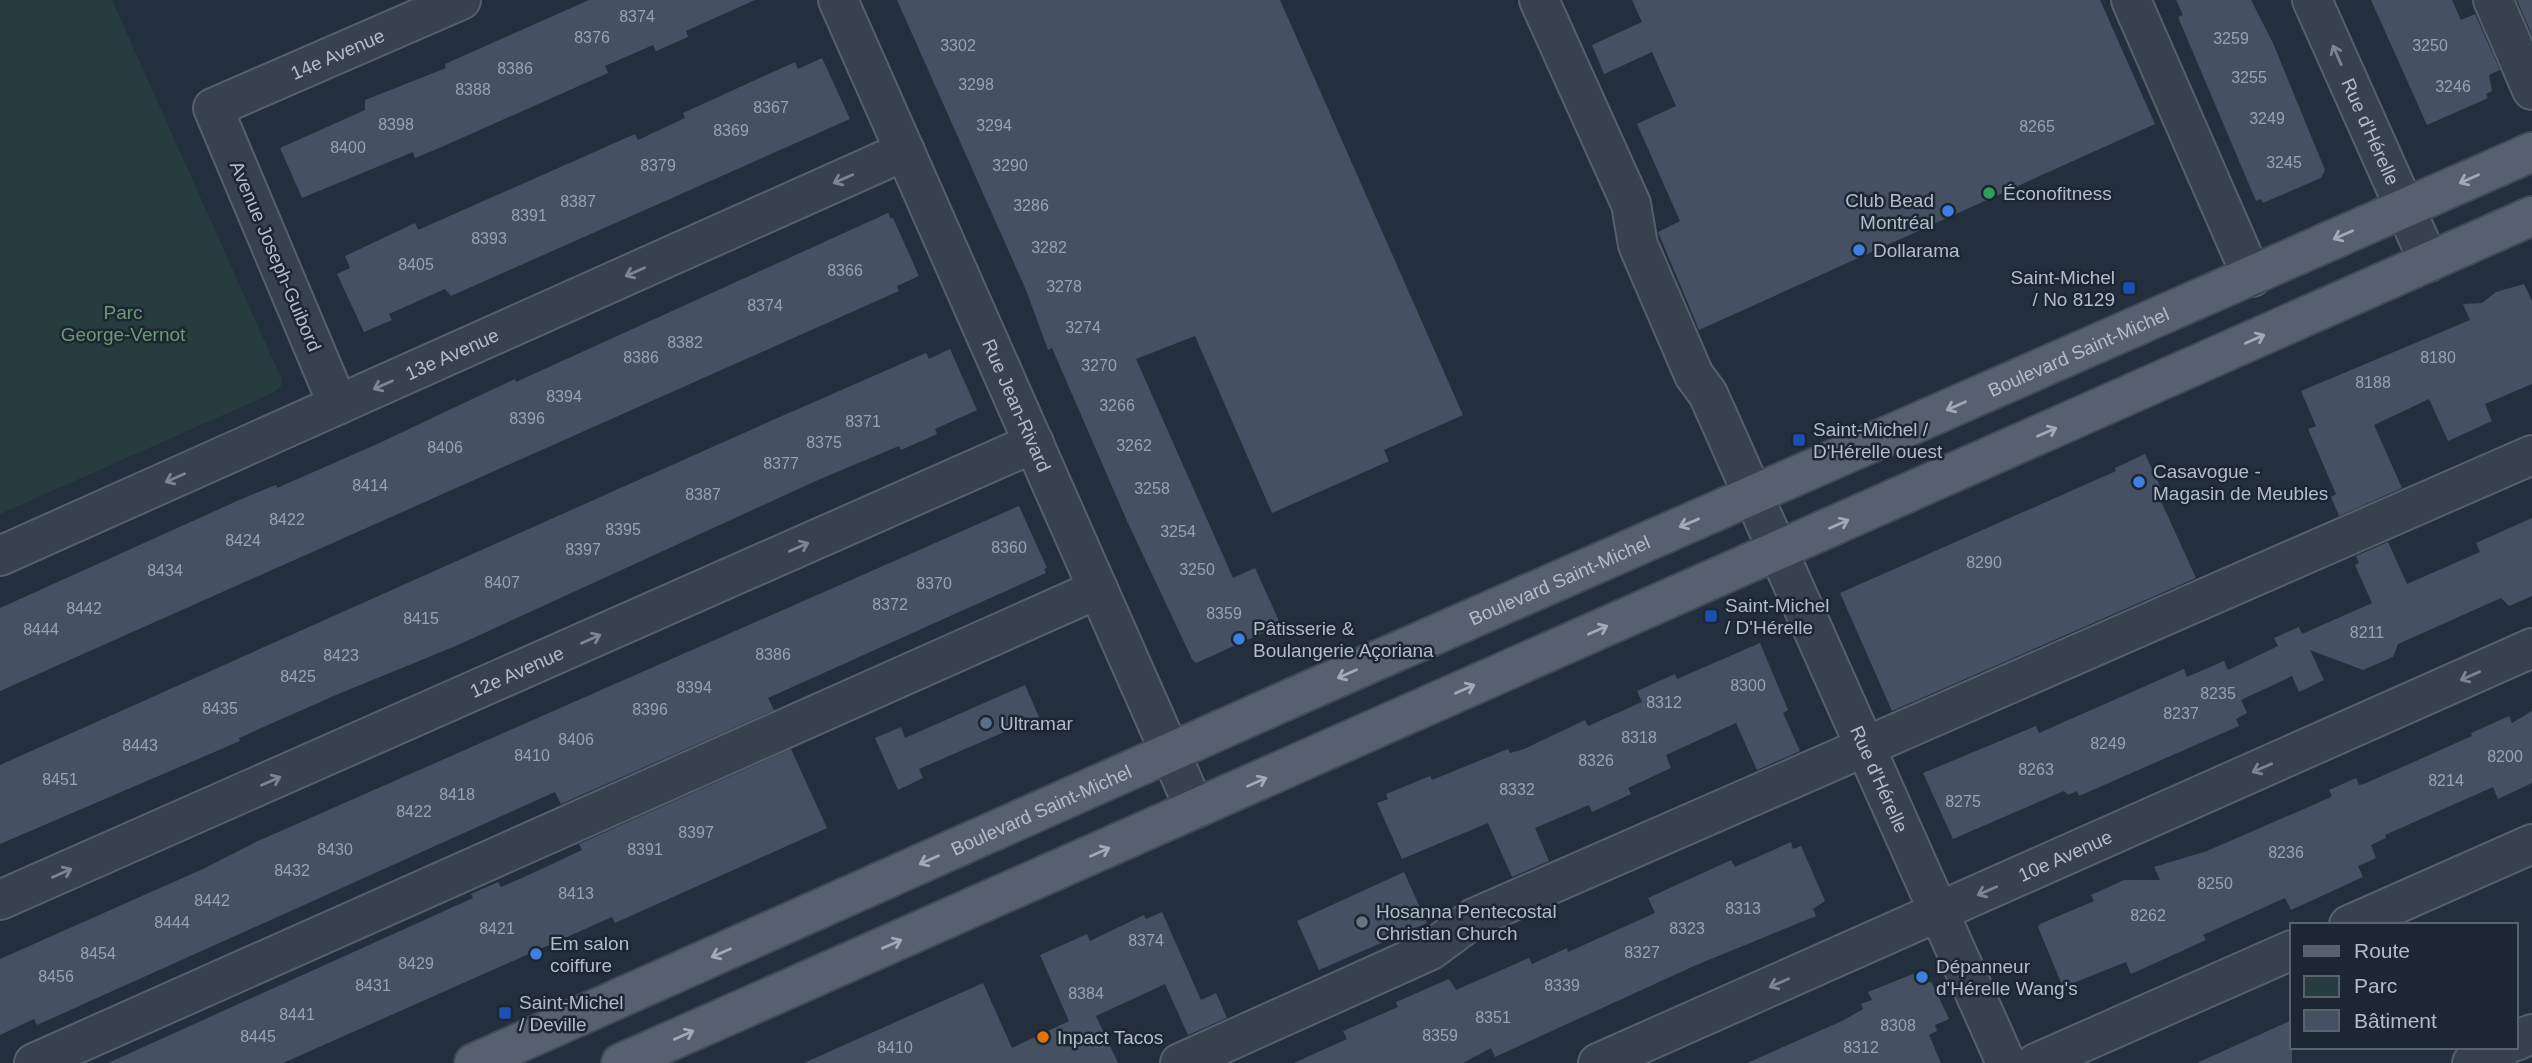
<svg xmlns="http://www.w3.org/2000/svg" width="2532" height="1063" viewBox="0 0 2532 1063" font-family="Helvetica,sans-serif">
<rect width="100%" height="100%" fill="#242f3e"/>
<polygon fill="#263c3f" points="0,0 112,0 282,380 281,386 273,393 0,514"/>
<g fill="#455162">
<polygon points="589,0 755,0 686,31 688,37 656,51 653,45 628,56 605,66 608,73 437,149 415,158 413,152 302,198 280,148 365,110 365,100 446,68 445,64"/>
<polygon points="897,0 1280,0 1463,415 1384,450 1389,461 1272,513 1195,336 1136,359 1233,578 1255,568 1279,621 1278,626 1196,663 1192,659 1127,521 1052,348 1048,350 1026,290"/>
<polygon points="1632,0 2100,0 2155,124 1699,330 1658,232 1680,221 1637,124 1676,106 1652,52 1604,74 1592,45 1642,22"/>
<polygon points="2176,0 2251,0 2273,43 2325,170 2321,178 2263,203 2261,199 2256,201 2178,17 2183,15"/>
<polygon points="2371,0 2452,0 2461,20 2475,14 2500,70 2489,75 2492,91 2486,94 2488,98 2427,125"/>
<polygon points="2517,0 2532,0 2532,35"/>
<polygon points="822,58 850,119 451,296 445,289 389,314 392,320 364,332 337,274 350,268 345,256 415,223 418,230 635,134 638,140 685,118 683,113 795,62 798,69"/>
<polygon points="888,213 891,219 893,218 919,276 897,286 899,291 0,691 0,608 246,497 276,485 277,488 375,445 515,379 516,382"/>
<polygon points="2524,284 2532,301 2532,384 2485,404 2492,421 2448,441 2429,399 2374,425 2402,488 2339,516 2331,497 2336,494 2308,429 2316,426 2301,391 2470,320 2463,304 2482,303 2496,292"/>
<polygon points="950,349 977,410 935,429 937,434 901,450 899,446 818,480 458,645 336,695 239,738 240,741 0,844 0,765 766,423 926,353 929,359"/>
<polygon points="2145,454 2160,486 2155,488 2196,578 1892,711 1840,593 2116,471 2115,468"/>
<polygon points="1019,506 1047,568 1044,569 1046,573 768,698 774,710 561,804 555,792 37,1025 34,1019 0,1035 0,959 205,868 258,841"/>
<polygon points="2532,518 2532,596 2509,606 2501,598 2398,644 2393,657 2363,670 2310,650 2324,680 2299,692 2292,676 2241,700 2247,713 2236,719 2239,726 2079,796 2077,791 2068,795 2064,791 1953,839 1923,773 2036,726 2039,733 2184,669 2187,677 2224,661 2228,670 2278,646 2274,638 2299,627 2302,634 2372,603 2355,565 2359,563 2356,556 2388,542 2407,584 2480,552 2476,543"/>
<polygon points="1760,643 1788,710 1783,713 1800,751 1757,770 1736,723 1666,755 1671,768 1628,788 1631,794 1592,812 1589,805 1535,828 1549,861 1512,877 1488,823 1402,859 1377,803 1388,799 1386,794 1430,776 1432,780 1508,749 1510,753 1524,749 1585,720 1588,726 1642,702 1637,691 1675,674 1677,679"/>
<polygon points="1025,685 1039,717 919,769 923,778 898,790 875,738 901,727 905,738"/>
<polygon points="2532,711 2532,783 2498,799 2493,787 2385,835 2386,838 2371,845 2376,858 2358,866 2363,877 2291,910 2285,898 2203,935 2206,940 2131,974 2126,962 2063,987 2038,927 2040,924 2094,901 2091,895 2124,880 2160,880 2154,867 2207,851 2329,798 2332,796 2329,790 2356,778 2359,785 2364,784 2472,736 2471,733 2509,716 2512,723"/>
<polygon points="791,749 827,828 615,923 612,917 283,1063 108,1063 473,898 471,894 498,882 501,887 522,878 582,850 579,844"/>
<polygon points="1791,842 1793,849 1801,846 1825,901 1813,909 1816,916 1694,966 1495,1057 1491,1048 1463,1063 1294,1063 1347,1039 1343,1031 1398,1007 1396,1002 1449,979 1456,990 1529,958 1532,964 1567,948 1568,952 1655,913 1648,898 1731,860 1735,867"/>
<polygon points="1404,872 1427,923 1319,970 1297,921"/>
<polygon points="1162,912 1201,1000 1216,993 1227,1018 1188,1035 1165,984 1096,1016 1118,1063 804,1063 983,983 1012,1048 1069,1021 1040,955 1087,934 1090,941 1144,915 1146,919"/>
<polygon points="1913,974 1932,983 1949,1019 1935,1025 1937,1031 1929,1035 1941,1063 1747,1063 1842,1021 1863,1009 1861,1004 1872,1000 1868,992"/>
<polygon points="2292,1020 2292,1063 2197,1063"/>
</g>
<g fill="none" stroke-linecap="round" stroke-linejoin="round">
<g stroke="#565f6c" stroke-width="42">
<g id="minor">
<path id="s1" d="M838,0L1195,809"/>
<path id="s2" d="M1539,0L1631,204L1638,245L1694,375L1708,394L2006,1063"/>
<polyline points="2131,0 2252,277"/>
<path id="s3" d="M2312,0L2429,262"/>
<polyline points="2493,0 2532,90"/>
<path id="s4" d="M338,405L213,108L461,0"/>
<path id="s5" d="M0,556L905,151"/>
<path id="s6" d="M0,900L1034,443"/>
<polyline points="2349,925 2532,844"/>
<polyline points="2516,1041 2532,1034"/>
<polyline points="34,1063 1098,589"/>
<polyline points="1180,1063 1431,950 1474,918 2532,455"/>
<path id="s7" d="M1598,1063L2532,648"/>
<polyline points="2036,1063 2292,950"/>
<polyline points="2472,1063 2504,1047"/>
</g>
</g>
<g stroke="#414a57" stroke-width="42">
<g id="major">
<path id="s8" d="M474,1063L1312,689L2532,152"/>
<polyline points="621,1063 2532,216"/>
</g>
</g>
<use href="#minor" stroke="#38414e" stroke-width="38"/>
<use href="#major" stroke="#56606e" stroke-width="38"/>
</g>
<defs><path id="oneway-shaft" d="M-6 0H5M1.5-3L5.5 0L1.5 3" fill="none" stroke-width="1.6" stroke-linecap="round" stroke-linejoin="round" transform="scale(1.75)"/></defs>
<g stroke="#7c8592">
<use href="#oneway-shaft" transform="translate(2337 55) rotate(-114)"/>
<use href="#oneway-shaft" transform="translate(843 179) rotate(156)"/>
<use href="#oneway-shaft" transform="translate(635 272) rotate(156)"/>
<use href="#oneway-shaft" transform="translate(383 385) rotate(156)"/>
<use href="#oneway-shaft" transform="translate(175 478) rotate(156)"/>
<use href="#oneway-shaft" transform="translate(799 547) rotate(-24)"/>
<use href="#oneway-shaft" transform="translate(591 639) rotate(-24)"/>
<use href="#oneway-shaft" transform="translate(2470 676) rotate(156)"/>
<use href="#oneway-shaft" transform="translate(2262 768) rotate(156)"/>
<use href="#oneway-shaft" transform="translate(271 781) rotate(-24)"/>
<use href="#oneway-shaft" transform="translate(62 873) rotate(-24)"/>
<use href="#oneway-shaft" transform="translate(1987 891) rotate(156)"/>
<use href="#oneway-shaft" transform="translate(1779 983) rotate(156)"/>
</g>
<g stroke="#a1aab7">
<use href="#oneway-shaft" transform="translate(2469 179) rotate(156)"/>
<use href="#oneway-shaft" transform="translate(2343 235) rotate(156)"/>
<use href="#oneway-shaft" transform="translate(2255 339) rotate(-24)"/>
<use href="#oneway-shaft" transform="translate(1956 406) rotate(156)"/>
<use href="#oneway-shaft" transform="translate(2047 432) rotate(-24)"/>
<use href="#oneway-shaft" transform="translate(1689 523) rotate(157)"/>
<use href="#oneway-shaft" transform="translate(1839 524) rotate(-24)"/>
<use href="#oneway-shaft" transform="translate(1598 630) rotate(-24)"/>
<use href="#oneway-shaft" transform="translate(1347 674) rotate(156)"/>
<use href="#oneway-shaft" transform="translate(1465 689) rotate(-24)"/>
<use href="#oneway-shaft" transform="translate(1257 782) rotate(-24)"/>
<use href="#oneway-shaft" transform="translate(1100 852) rotate(-24)"/>
<use href="#oneway-shaft" transform="translate(929 860) rotate(156)"/>
<use href="#oneway-shaft" transform="translate(892 944) rotate(-24)"/>
<use href="#oneway-shaft" transform="translate(721 953) rotate(156)"/>
<use href="#oneway-shaft" transform="translate(684 1035) rotate(-24)"/>
</g>
<circle fill="#2e9e5b" stroke="#1d2633" stroke-width="2.5" cx="1989" cy="193" r="7"/>
<g fill="#3f7fe0" stroke="#1d2633" stroke-width="2.5">
<circle cx="1948" cy="211" r="7"/>
<circle cx="1859" cy="250" r="7"/>
<circle cx="2139" cy="482" r="7"/>
<circle cx="1239" cy="639" r="7"/>
<circle cx="536" cy="954" r="7"/>
<circle cx="1922" cy="977" r="7"/>
</g>
<g fill="#1a4fb4" stroke="#1d2633" stroke-width="2.5">
<rect x="2122" y="281" width="14" height="14" rx="3.5"/>
<rect x="1792" y="433" width="14" height="14" rx="3.5"/>
<rect x="1704" y="609" width="14" height="14" rx="3.5"/>
<rect x="498" y="1006" width="14" height="14" rx="3.5"/>
</g>
<circle fill="#5c6f8a" stroke="#1d2633" stroke-width="2.5" cx="986" cy="723" r="7"/>
<circle fill="#6b7280" stroke="#1d2633" stroke-width="2.5" cx="1362" cy="922" r="7"/>
<circle fill="#e8710a" stroke="#1d2633" stroke-width="2.5" cx="1043" cy="1037" r="7"/>
<g text-anchor="middle" stroke-width="5" stroke-linejoin="round" paint-order="stroke">
<g font-size="16" fill="#98a1af">
<text x="637" y="22">8374</text>
<text x="592" y="43">8376</text>
<text x="2231" y="44">3259</text>
<text x="958" y="51">3302</text>
<text x="2430" y="51">3250</text>
<text x="515" y="74">8386</text>
<text x="2249" y="83">3255</text>
<text x="976" y="90">3298</text>
<text x="2453" y="92">3246</text>
<text x="473" y="95">8388</text>
<text x="771" y="113">8367</text>
<text x="2267" y="124">3249</text>
<text x="396" y="130">8398</text>
<text x="994" y="131">3294</text>
<text x="2037" y="132">8265</text>
<text x="731" y="136">8369</text>
<text x="348" y="153">8400</text>
<text x="2284" y="168">3245</text>
<text x="658" y="171">8379</text>
<text x="1010" y="171">3290</text>
<text x="578" y="207">8387</text>
<text x="1031" y="211">3286</text>
<text x="529" y="221">8391</text>
<text x="489" y="244">8393</text>
<text x="1049" y="253">3282</text>
<text x="416" y="270">8405</text>
<text x="845" y="276">8366</text>
<text x="1064" y="292">3278</text>
<text x="765" y="311">8374</text>
<text x="1083" y="333">3274</text>
<text x="685" y="348">8382</text>
<text x="641" y="363">8386</text>
<text x="2438" y="363">8180</text>
<text x="1099" y="371">3270</text>
<text x="2373" y="388">8188</text>
<text x="564" y="402">8394</text>
<text x="1117" y="411">3266</text>
<text x="527" y="424">8396</text>
<text x="863" y="427">8371</text>
<text x="824" y="448">8375</text>
<text x="1134" y="451">3262</text>
<text x="445" y="453">8406</text>
<text x="781" y="469">8377</text>
<text x="370" y="491">8414</text>
<text x="1152" y="494">3258</text>
<text x="703" y="500">8387</text>
<text x="287" y="525">8422</text>
<text x="623" y="535">8395</text>
<text x="1178" y="537">3254</text>
<text x="243" y="546">8424</text>
<text x="1009" y="553">8360</text>
<text x="583" y="555">8397</text>
<text x="1984" y="568">8290</text>
<text x="1197" y="575">3250</text>
<text x="165" y="576">8434</text>
<text x="502" y="588">8407</text>
<text x="934" y="589">8370</text>
<text x="890" y="610">8372</text>
<text x="84" y="614">8442</text>
<text x="1224" y="619">8359</text>
<text x="421" y="624">8415</text>
<text x="41" y="635">8444</text>
<text x="2367" y="638">8211</text>
<text x="773" y="660">8386</text>
<text x="341" y="661">8423</text>
<text x="298" y="682">8425</text>
<text x="1748" y="691">8300</text>
<text x="694" y="693">8394</text>
<text x="2218" y="699">8235</text>
<text x="1664" y="708">8312</text>
<text x="220" y="714">8435</text>
<text x="650" y="715">8396</text>
<text x="2181" y="719">8237</text>
<text x="1639" y="743">8318</text>
<text x="576" y="745">8406</text>
<text x="2108" y="749">8249</text>
<text x="140" y="751">8443</text>
<text x="532" y="761">8410</text>
<text x="2505" y="762">8200</text>
<text x="1596" y="766">8326</text>
<text x="2036" y="775">8263</text>
<text x="60" y="785">8451</text>
<text x="2446" y="786">8214</text>
<text x="1517" y="795">8332</text>
<text x="457" y="800">8418</text>
<text x="1963" y="807">8275</text>
<text x="414" y="817">8422</text>
<text x="696" y="838">8397</text>
<text x="335" y="855">8430</text>
<text x="645" y="855">8391</text>
<text x="2286" y="858">8236</text>
<text x="292" y="876">8432</text>
<text x="2215" y="889">8250</text>
<text x="576" y="899">8413</text>
<text x="212" y="906">8442</text>
<text x="1743" y="914">8313</text>
<text x="2148" y="921">8262</text>
<text x="172" y="928">8444</text>
<text x="497" y="934">8421</text>
<text x="1687" y="934">8323</text>
<text x="1146" y="946">8374</text>
<text x="1642" y="958">8327</text>
<text x="98" y="959">8454</text>
<text x="416" y="969">8429</text>
<text x="56" y="982">8456</text>
<text x="373" y="991">8431</text>
<text x="1562" y="991">8339</text>
<text x="1086" y="999">8384</text>
<text x="297" y="1020">8441</text>
<text x="1493" y="1023">8351</text>
<text x="1898" y="1031">8308</text>
<text x="1440" y="1041">8359</text>
<text x="258" y="1042">8445</text>
<text x="895" y="1053">8410</text>
<text x="1861" y="1053">8312</text>
</g>
<g font-size="19" fill="#b4bcc9" stroke="#1d2633">
<text dy="7" stroke="none"><textPath href="#s4" startOffset="458">14e Avenue</textPath></text>
<text dy="7" stroke="none"><textPath href="#s3" startOffset="144">Rue d'Hérelle</textPath></text>
<text transform="translate(276 256) rotate(67)" y="7">Avenue Joseph-Guibord</text>
<text dy="7" stroke="none"><textPath href="#s8" startOffset="1755">Boulevard Saint-Michel</textPath></text>
<text dy="7" stroke="none"><textPath href="#s5" startOffset="495">13e Avenue</textPath></text>
<text dy="7" stroke="none"><textPath href="#s1" startOffset="443">Rue Jean-Rivard</textPath></text>
<text dy="7" stroke="none"><textPath href="#s8" startOffset="1188">Boulevard Saint-Michel</textPath></text>
<text dy="7" stroke="none"><textPath href="#s6" startOffset="565">12e Avenue</textPath></text>
<text dy="7" stroke="none"><textPath href="#s2" startOffset="852">Rue d'Hérelle</textPath></text>
<text dy="7" stroke="none"><textPath href="#s8" startOffset="621">Boulevard Saint-Michel</textPath></text>
<text dy="7" stroke="none"><textPath href="#s7" startOffset="511">10e Avenue</textPath></text>
</g>
<g font-size="19" fill="#b4bcc9" stroke="#1d2633" text-anchor="start">
<text x="2003" y="200">Éconofitness</text>
<text x="1934" y="207" text-anchor="end">Club Bead<tspan x="1934" dy="22">Montréal</tspan></text>
<text x="1873" y="257">Dollarama</text>
<text x="2115" y="284" text-anchor="end">Saint-Michel<tspan x="2115" dy="22">/ No 8129</tspan></text>
<text x="1813" y="436">Saint-Michel /<tspan x="1813" dy="22">D'Hérelle ouest</tspan></text>
<text x="2153" y="478">Casavogue -<tspan x="2153" dy="22">Magasin de Meubles</tspan></text>
<text x="1725" y="612">Saint-Michel<tspan x="1725" dy="22">/ D'Hérelle</tspan></text>
<text x="1253" y="635">Pâtisserie &amp;<tspan x="1253" dy="22">Boulangerie Açoriana</tspan></text>
<text x="1000" y="730">Ultramar</text>
<text x="1376" y="918">Hosanna Pentecostal<tspan x="1376" dy="22">Christian Church</tspan></text>
<text x="550" y="950">Em salon<tspan x="550" dy="22">coiffure</tspan></text>
<text x="1936" y="973">Dépanneur<tspan x="1936" dy="22">d'Hérelle Wang's</tspan></text>
<text x="519" y="1009">Saint-Michel<tspan x="519" dy="22">/ Deville</tspan></text>
<text x="1057" y="1044">Inpact Tacos</text>
</g>
<g font-size="19" fill="#6b9a76" stroke="#1d2633">
<text x="123" y="319">Parc<tspan x="123" dy="22">George-Vernot</tspan></text>
</g>
</g>
<rect x="2290" y="923" width="228" height="126" fill="#1d2633" stroke="#59626f" stroke-width="2"/>
<rect x="2304" y="946" width="35" height="10" fill="#56606e" stroke="#59626f" stroke-width="2"/>
<text x="2354" y="958" font-size="21" fill="#b4bcc9">Route</text>
<rect x="2304" y="976" width="35" height="21" fill="#263c3f" stroke="#59626f" stroke-width="2"/>
<text x="2354" y="993" font-size="21" fill="#b4bcc9">Parc</text>
<rect x="2304" y="1010" width="35" height="21" fill="#455162" stroke="#59626f" stroke-width="2"/>
<text x="2354" y="1028" font-size="21" fill="#b4bcc9">Bâtiment</text>
</svg>
